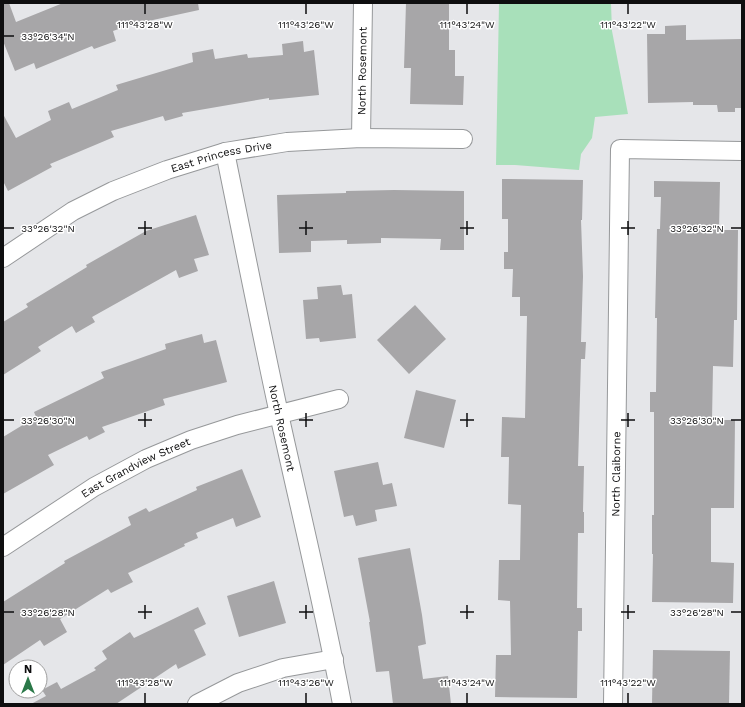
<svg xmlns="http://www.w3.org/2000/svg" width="745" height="707" viewBox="0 0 745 707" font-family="'Work Sans',sans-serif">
<rect width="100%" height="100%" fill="#e5e6e9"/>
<polygon fill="#a8e0ba" points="499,3 611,3 612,31 628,114 595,117 592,138 581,154 579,170 515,165 496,165"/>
<g fill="#a7a6a8">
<polygon points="3,3 9,3 16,22 63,3 198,3 199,10 130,25 113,31 116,41 94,49 92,46 36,69 34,63 15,71 3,41"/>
<polygon points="406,3 449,3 449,50 455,50 455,76 464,76 463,105 410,104 411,68 404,68"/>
<polygon points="686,25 686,40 742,39 742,108 735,108 735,112 718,112 717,105 693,105 693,102 648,103 647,34 665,34 665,26"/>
<polygon points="303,41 304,52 314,50 319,95 269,100 269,98 182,113 183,116 165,121 163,116 111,131 114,137 50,164 52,167 8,191 3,181 3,114 16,138 51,120 48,111 69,102 72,109 118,90 116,85 193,62 192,53 213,49 215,59 247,54 248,58 283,55 282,44"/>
<polygon points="502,179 583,180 582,220 581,220 583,276 581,342 586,342 585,359 581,359 578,466 584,466 583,512 584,512 584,533 578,533 577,608 582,608 582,631 578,631 577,698 495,697 496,655 511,655 510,601 498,600 499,560 520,560 521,505 508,504 509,457 501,457 502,417 525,418 527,316 520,316 520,297 512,297 513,269 504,269 504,252 508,252 508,219 502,219"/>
<polygon points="654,181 720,182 719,230 738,230 737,320 734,320 733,367 713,366 712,420 735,420 734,508 711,508 711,562 734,563 733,603 652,602 653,554 652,554 652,515 654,515 654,412 650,412 650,392 656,392 657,318 655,318 657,229 660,229 661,197 654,197"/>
<polygon points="394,190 464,191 464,250 440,250 441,239 381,238 381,243 347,244 347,240 311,241 311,252 279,253 277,195 346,193 346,191"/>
<polygon points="196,215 209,255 194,259 198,271 179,278 176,270 92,317 95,322 76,333 72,326 38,347 41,351 3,375 3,322 28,307 26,304 87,267 86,265 146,231"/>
<polygon points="341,285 343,295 352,294 356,338 320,342 319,338 306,339 303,300 318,299 317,287"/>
<polygon points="415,305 446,339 409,374 377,340"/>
<polygon points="202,334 204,343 216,340 227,382 163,399 165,405 102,427 105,432 89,440 87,436 48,455 54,465 3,494 3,437 36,417 34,412 104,378 101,372 166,349 165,344"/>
<polygon points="416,390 456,400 444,448 404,438"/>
<polygon points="378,462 383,485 392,483 397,506 375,510 377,521 356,526 353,515 344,517 334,471"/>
<polygon points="242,469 261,517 236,527 233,518 196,533 198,538 184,544 185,546 128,573 133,582 111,593 108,589 60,619 67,632 44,646 40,640 3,665 3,602 65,563 64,561 131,525 128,517 146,508 149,512 197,490 196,487"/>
<polygon points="410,548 422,615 426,644 418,646 423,679 448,676 451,704 393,704 389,671 376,672 369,622 370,622 358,558"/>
<polygon points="274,581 286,623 239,637 227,596"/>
<polygon points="198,607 206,624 194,630 206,655 178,669 176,664 116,704 31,704 46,696 42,690 57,682 61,689 96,670 94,668 107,659 102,651 130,632 134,638"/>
<polygon points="653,650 730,651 729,704 652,704"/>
</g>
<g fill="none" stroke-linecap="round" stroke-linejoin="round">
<g stroke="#96989a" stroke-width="20">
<g id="minor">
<path id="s1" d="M361,138L363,3"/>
<path id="s2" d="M225,152C243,240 260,327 279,414C300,510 324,607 342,704"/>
<path id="s3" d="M3,258L73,211L113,191L167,170L225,152L287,142L361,138L463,139"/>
<path id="s4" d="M3,547L94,487L146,459L191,440L237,425L339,399"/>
<polyline points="197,704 238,683 283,668 334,659"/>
<path id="s5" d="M613,704L620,149L742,151"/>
</g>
</g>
<use href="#minor" stroke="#fff" stroke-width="18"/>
</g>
<path fill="none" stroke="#0e0e0f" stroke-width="1.5" d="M145,4V14M306,4V14M467,4V14M628,4V14M4,36H14M145,221V235M306,221V235M467,221V235M628,221V235M4,228H14M138,228H152M299,228H313M460,228H474M621,228H635M731,228H741M145,413V427M306,413V427M467,413V427M628,413V427M4,420H14M138,420H152M299,420H313M460,420H474M621,420H635M731,420H741M145,605V619M306,605V619M467,605V619M628,605V619M4,612H14M138,612H152M299,612H313M460,612H474M621,612H635M731,612H741M145,693V703M306,693V703M467,693V703M628,693V703"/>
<g text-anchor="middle" stroke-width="3" stroke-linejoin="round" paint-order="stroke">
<g font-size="11" fill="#0e0e0f" stroke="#fff">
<text dy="4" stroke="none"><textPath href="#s1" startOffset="67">North Rosemont</textPath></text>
<text dy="4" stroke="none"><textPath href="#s3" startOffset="243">East Princess Drive</textPath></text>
<text dy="4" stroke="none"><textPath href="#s2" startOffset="282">North Rosemont</textPath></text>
<text dy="4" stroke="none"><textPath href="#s4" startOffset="155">East Grandview Street</textPath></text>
<text dy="4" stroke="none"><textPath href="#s5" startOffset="230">North Claiborne</textPath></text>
</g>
</g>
<g font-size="10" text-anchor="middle" fill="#0e0e0f" stroke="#fff" stroke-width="3" stroke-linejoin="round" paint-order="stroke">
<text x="145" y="28">111°43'28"W</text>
<text x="306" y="28">111°43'26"W</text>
<text x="467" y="28">111°43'24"W</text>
<text x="628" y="28">111°43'22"W</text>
<text x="48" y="40">33°26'34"N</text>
<text x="48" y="232">33°26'32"N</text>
<text x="697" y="232">33°26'32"N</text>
<text x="48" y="424">33°26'30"N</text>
<text x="697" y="424">33°26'30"N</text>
<text x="48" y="616">33°26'28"N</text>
<text x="697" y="616">33°26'28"N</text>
<text x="145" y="686">111°43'28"W</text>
<text x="306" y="686">111°43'26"W</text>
<text x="467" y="686">111°43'24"W</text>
<text x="628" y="686">111°43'22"W</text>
</g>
<rect width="745" height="707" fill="none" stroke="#0e0e0f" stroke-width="8"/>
<g transform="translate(28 679)"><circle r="19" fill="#ffffff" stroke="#9f9f9f"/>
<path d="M0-3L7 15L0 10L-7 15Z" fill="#2a7848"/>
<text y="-6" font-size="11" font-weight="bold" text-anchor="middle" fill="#0e0e0f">N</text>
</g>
</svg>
